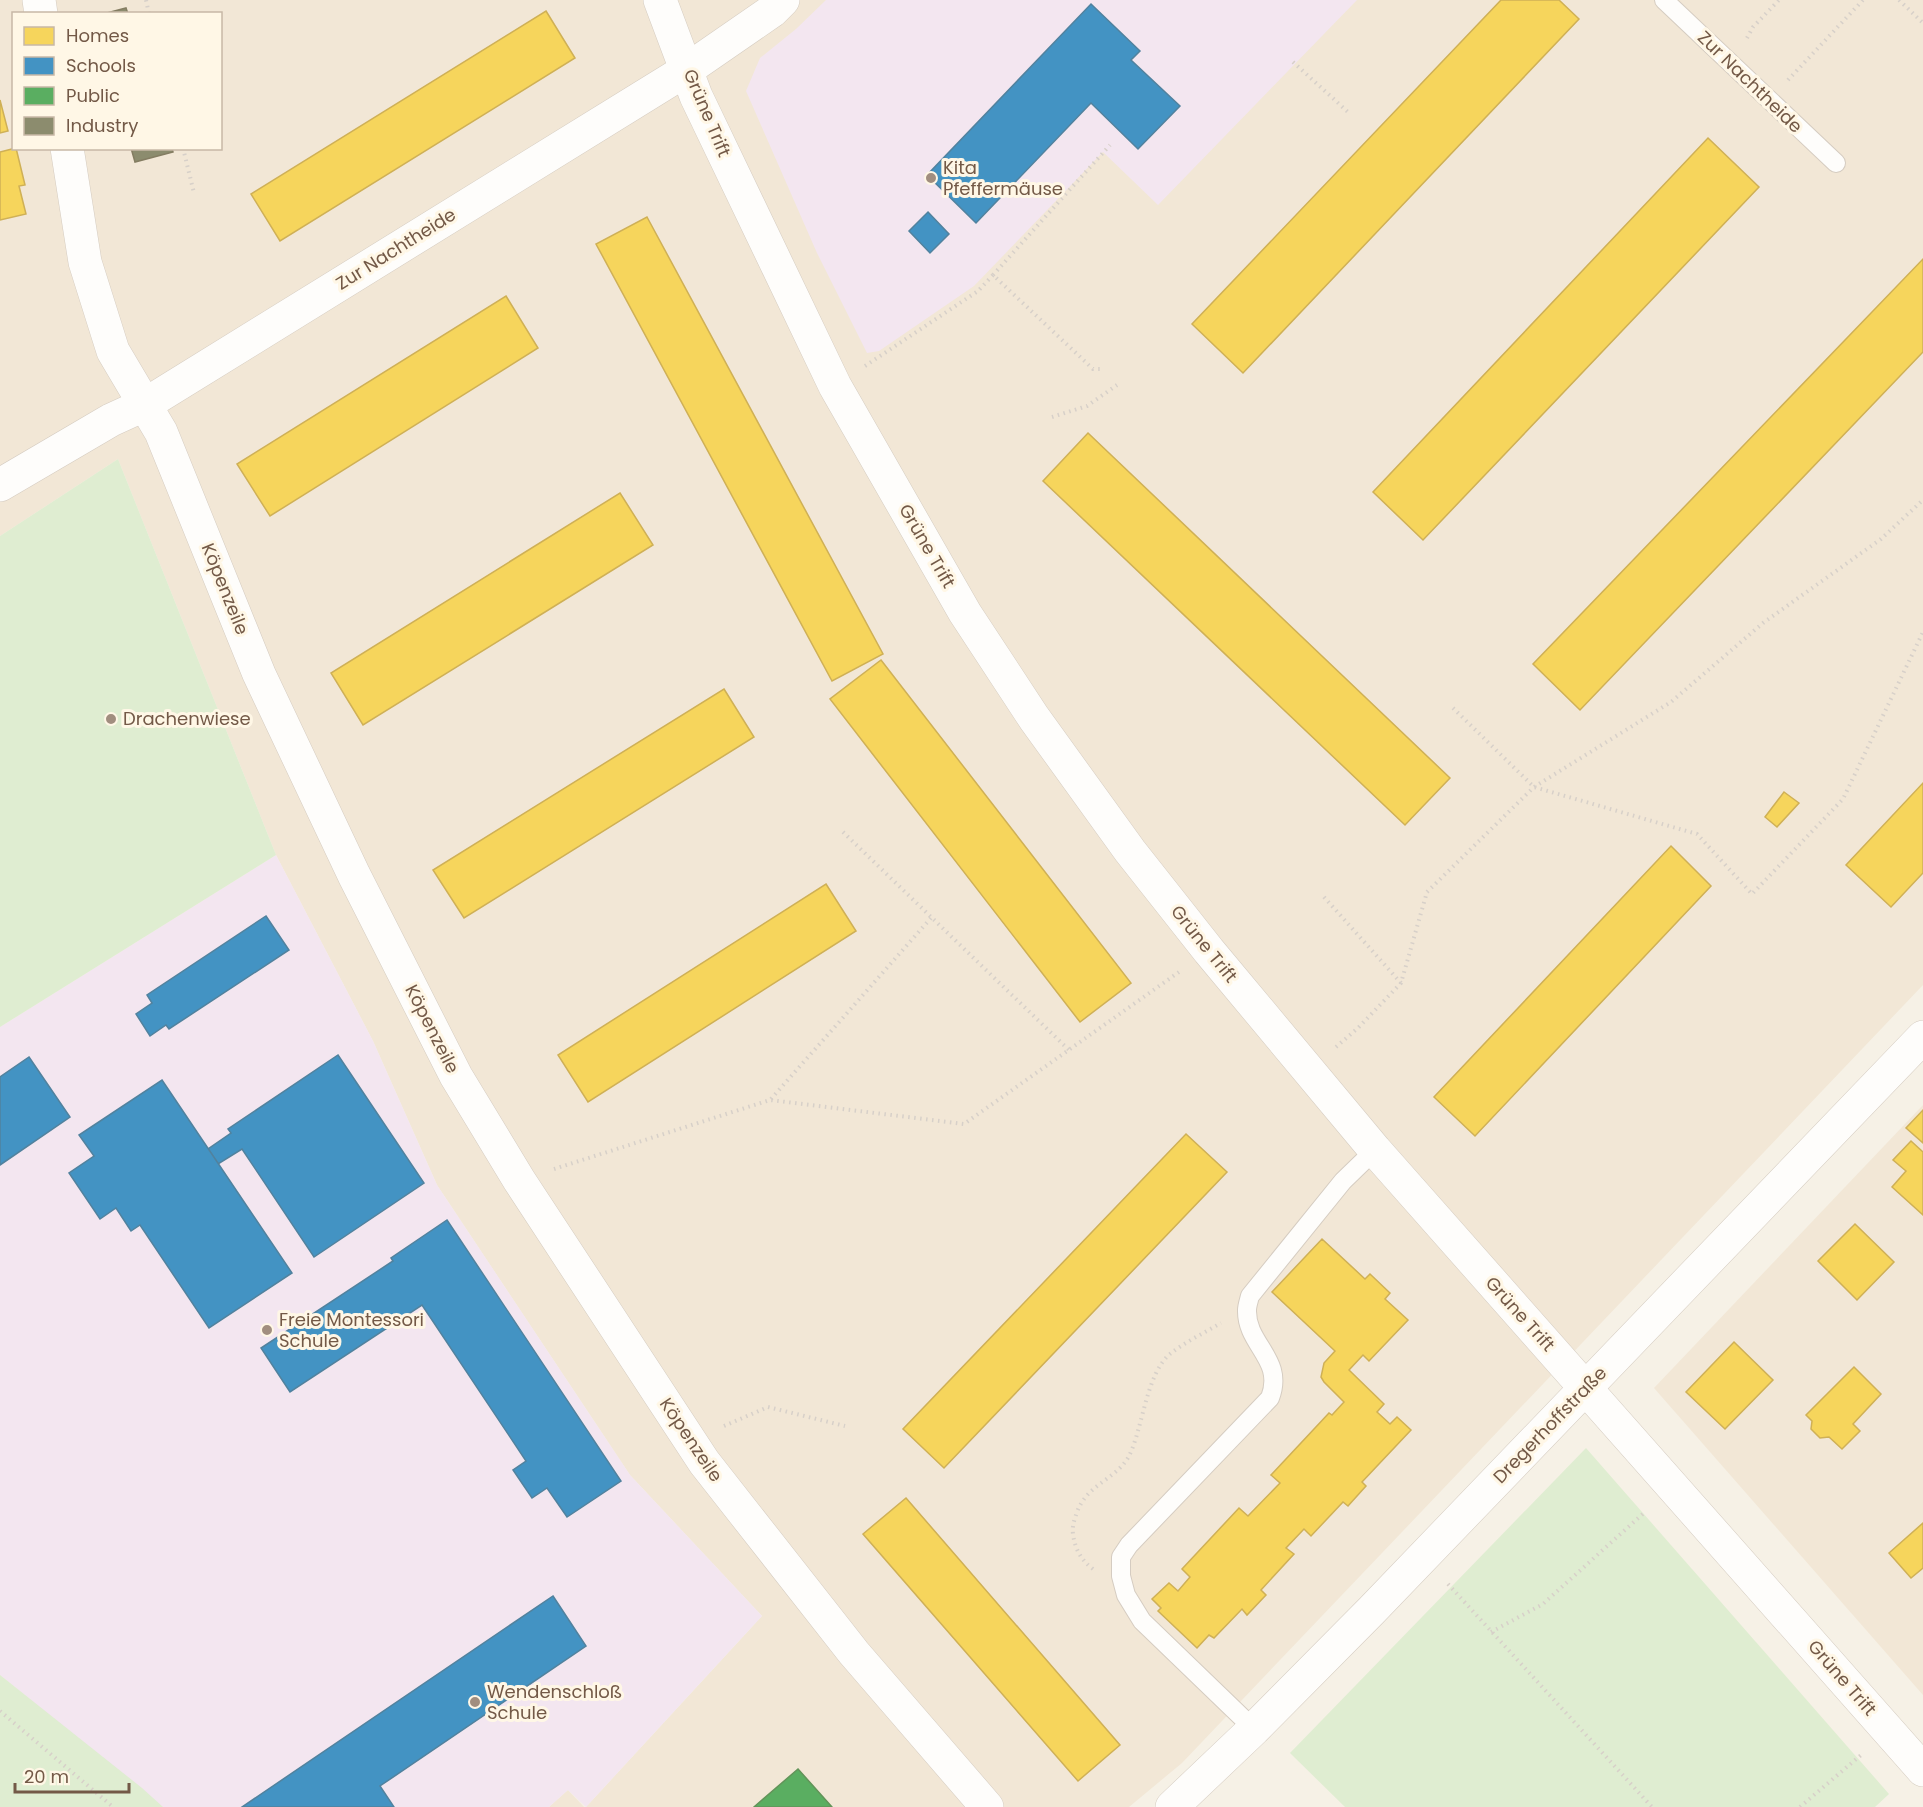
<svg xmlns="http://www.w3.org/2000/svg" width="1923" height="1807" viewBox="0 0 1923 1807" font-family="Poppins,sans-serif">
<rect width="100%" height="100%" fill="#f6f1e6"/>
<g fill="#f2e7d6" fill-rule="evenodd">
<path d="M0,0H1923V985L1182,1763L1129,1807H586L762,1616L630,1475L437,1185L373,1041L276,855L118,459L0,536ZM14,14H220V148H14Z"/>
<polygon points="1923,1105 1923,1695 1654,1388"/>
<polygon points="568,1790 584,1807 549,1807"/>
</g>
<g fill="#f3e6f0">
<polygon points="826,0 1357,0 1158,205 1103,152 974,286 879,351 867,353 817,253 746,91 760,58 796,29"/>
<polygon points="276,855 373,1041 437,1185 630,1475 762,1616 586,1807 568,1790 549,1807 163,1807 0,1675 0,1027"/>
</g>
<g fill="#dfedd1">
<polygon points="118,459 276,855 0,1027 0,536"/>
<polygon points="1586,1448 1889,1794 1875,1807 1345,1807 1290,1753"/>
<polygon points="0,1675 142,1788 163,1807 0,1807"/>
</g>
<g fill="#f6d55c" stroke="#cfb056" stroke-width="1.5">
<polygon points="1501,0 1559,0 1579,19 1243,373 1192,324"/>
<polygon points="546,11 575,58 280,241 251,194"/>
<polygon points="0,100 8,131 0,133"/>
<polygon points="1708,138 1759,187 1423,540 1373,492"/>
<polygon points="16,148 25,185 19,186 26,214 0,220 0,152"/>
<polygon points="647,217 883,654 832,681 596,244"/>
<polygon points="1923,259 1923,352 1580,710 1533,664"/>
<polygon points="506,296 538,348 270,516 237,464"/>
<polygon points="1088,433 1450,778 1405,825 1043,481"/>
<polygon points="620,493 653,545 363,725 331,673"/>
<polygon points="881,660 1131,983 1080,1022 830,699"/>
<polygon points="724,689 754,737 464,918 433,870"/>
<polygon points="1923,783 1923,873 1891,907 1846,865"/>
<polygon points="1784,792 1799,803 1777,827 1765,817"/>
<polygon points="1671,846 1711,886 1475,1136 1434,1097"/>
<polygon points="826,884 856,931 588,1102 558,1055"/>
<polygon points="1923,1110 1923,1143 1906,1128"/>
<polygon points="1186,1134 1227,1172 944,1468 903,1429"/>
<polygon points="1911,1141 1923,1152 1923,1215 1892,1187 1906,1171 1893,1160"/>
<polygon points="1855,1224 1894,1262 1857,1300 1818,1261"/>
<polygon points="1322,1239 1365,1279 1370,1274 1390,1293 1385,1299 1408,1320 1369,1361 1363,1355 1349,1370 1384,1404 1377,1412 1390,1424 1397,1417 1411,1430 1362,1482 1366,1486 1348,1506 1343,1502 1311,1536 1304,1529 1286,1548 1294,1554 1261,1590 1266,1595 1247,1615 1242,1609 1214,1638 1209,1635 1197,1648 1158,1611 1161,1608 1152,1599 1169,1583 1178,1591 1190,1577 1182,1569 1239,1508 1248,1516 1280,1483 1271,1475 1329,1413 1332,1415 1344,1402 1324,1382 1321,1377 1324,1363 1335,1351 1272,1292"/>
<polygon points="1734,1342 1773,1380 1725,1429 1686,1392"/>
<polygon points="1854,1367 1881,1394 1853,1424 1860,1431 1842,1449 1829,1437 1820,1438 1811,1429 1812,1421 1806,1415"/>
<polygon points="906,1498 1120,1745 1078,1781 863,1534"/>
<polygon points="1923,1523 1923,1568 1911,1578 1889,1553"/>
</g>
<g fill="#4393c3" stroke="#51829e" stroke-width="1.5">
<polygon points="1091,4 1140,51 1131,60 1180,106 1138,149 1091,103 976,223 927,175"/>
<polygon points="928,212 949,234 930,253 909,231"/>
<polygon points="266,916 289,950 169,1029 166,1025 150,1036 136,1014 152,1003 147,995"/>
<polygon points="338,1055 424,1183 314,1257 242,1149 218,1164 208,1149 231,1133 228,1129"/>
<polygon points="29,1057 70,1117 0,1165 0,1077"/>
<polygon points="162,1080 292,1273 209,1328 140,1225 131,1231 116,1208 100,1219 69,1173 94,1156 79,1135"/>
<polygon points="447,1220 621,1481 567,1517 547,1488 532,1498 513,1470 526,1461 422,1305 290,1392 261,1348 393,1261 391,1258"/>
<polygon points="553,1596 586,1646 380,1786 394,1807 242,1807"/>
</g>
<polygon fill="#5aae61" stroke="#629459" stroke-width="1.5" points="798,1769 832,1807 754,1807"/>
<g fill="#8c8c6e" stroke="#847d62" stroke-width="1.5">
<polygon points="126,8 128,14 103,14"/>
<polygon points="131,148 172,148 173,152 135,162"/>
</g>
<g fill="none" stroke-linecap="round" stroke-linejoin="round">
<g stroke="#d5ccc1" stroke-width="20">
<g id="service">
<polyline points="1664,0 1836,163"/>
<path d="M1254,1729L1142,1621L1126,1595L1121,1576V1557L1129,1545L1270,1398C1285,1359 1246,1345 1247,1310C1247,1306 1249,1300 1250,1296L1343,1181L1375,1150"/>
</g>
</g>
<g stroke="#d5ccc1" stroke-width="34">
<g id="minor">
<polyline points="39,0 41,14"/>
<polyline points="660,0 696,96 835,386 965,613 1034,718 1130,851 1209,951 1375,1150 1923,1770"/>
<polyline points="67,148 85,262 113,351 161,432 259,674 354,875 456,1076 519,1180 704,1462 854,1653 987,1807"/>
<polyline points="0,485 111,420 146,404 688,69 772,11 783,0"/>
<polyline points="1172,1807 1254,1729 1372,1610 1923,1037"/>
</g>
</g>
<g stroke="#d7d0c9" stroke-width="4" stroke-dasharray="1.5 4.5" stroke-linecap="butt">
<polyline points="146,0 149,14"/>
<polyline points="1899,0 1923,23"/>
<polyline points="1747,38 1753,27 1779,0"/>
<polyline points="1293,62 1348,112"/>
<polyline points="1788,80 1863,0"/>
<polyline points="183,148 194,193"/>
<polyline points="993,275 1110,145"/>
<polyline points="865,366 978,291 993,275 1093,369 1101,369"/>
<polyline points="1052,417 1087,406 1117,385"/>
<polyline points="1453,708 1534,787 1697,834 1752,894 1843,799 1923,632"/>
<polyline points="843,832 1070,1051"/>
<polyline points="1324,897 1401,983"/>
<polyline points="1336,1047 1358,1028 1401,983 1427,892 1534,787 1671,702 1763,623 1881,539 1923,500"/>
<polyline points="771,1099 931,918"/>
<polyline points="554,1169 770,1100 964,1124 1179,972"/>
<polyline points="724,1426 768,1407 845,1426"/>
<path d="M1093,1569C1081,1560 1075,1549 1073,1534C1072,1526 1074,1521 1077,1512C1088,1483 1116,1480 1129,1456C1143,1428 1146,1374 1170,1354C1185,1342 1204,1333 1221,1323"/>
<polyline points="1448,1584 1652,1807"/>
<polyline points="1491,1632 1543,1604 1646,1511"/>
<polyline points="0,1711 113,1807"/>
<polyline points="1800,1807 1861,1755"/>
</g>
<use href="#service" stroke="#fefdfb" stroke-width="18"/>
<use href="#minor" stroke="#fefdfb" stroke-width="33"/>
</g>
<g fill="#a18e7f" stroke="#fff7e6" stroke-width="2">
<circle cx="931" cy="178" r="6"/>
<circle cx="111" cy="719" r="6"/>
<circle cx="267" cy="1330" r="6"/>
<circle cx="475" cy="1702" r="6"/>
</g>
<g text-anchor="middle" stroke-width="6" stroke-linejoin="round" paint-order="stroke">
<g font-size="18" fill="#735947" stroke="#fff7e6">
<text transform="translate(1750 82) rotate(44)" y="6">Zur Nachtheide</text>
<text transform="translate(707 113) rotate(67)" y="6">Grüne Trift</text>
<text transform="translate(396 249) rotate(-32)" y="6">Zur Nachtheide</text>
<text transform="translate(927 546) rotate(60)" y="6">Grüne Trift</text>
<text transform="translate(225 589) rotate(68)" y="6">Köpenzeile</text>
<text transform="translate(1204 944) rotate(51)" y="6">Grüne Trift</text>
<text transform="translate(432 1029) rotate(63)" y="6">Köpenzeile</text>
<text transform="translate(1520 1314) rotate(48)" y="6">Grüne Trift</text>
<text transform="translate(1550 1425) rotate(-46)" y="6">Dregerhoffstraße</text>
<text transform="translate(691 1440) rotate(56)" y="6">Köpenzeile</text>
<text transform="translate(1842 1678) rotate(49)" y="6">Grüne Trift</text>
</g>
<g font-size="18" fill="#735947" stroke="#fff7e6" text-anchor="start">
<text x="943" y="174">Kita<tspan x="943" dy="21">Pfeffermäuse</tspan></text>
<text x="123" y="725">Drachenwiese</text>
<text x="279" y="1326">Freie Montessori<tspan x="279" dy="21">Schule</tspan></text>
<text x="487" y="1698">Wendenschloß<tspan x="487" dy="21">Schule</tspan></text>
</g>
</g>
<rect x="12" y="12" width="210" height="138" fill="#fff7e6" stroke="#c7b8a6" stroke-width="1.5"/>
<rect x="24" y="27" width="30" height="18" fill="#f6d55c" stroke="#c7b8a6" stroke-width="1.5"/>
<text x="66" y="42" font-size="18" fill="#735947">Homes</text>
<rect x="24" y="57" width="30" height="18" fill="#4393c3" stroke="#c7b8a6" stroke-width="1.5"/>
<text x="66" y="72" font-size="18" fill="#735947">Schools</text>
<rect x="24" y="87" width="30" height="18" fill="#5aae61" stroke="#c7b8a6" stroke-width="1.5"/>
<text x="66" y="102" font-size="18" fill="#735947">Public</text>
<rect x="24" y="117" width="30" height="18" fill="#8c8c6e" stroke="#c7b8a6" stroke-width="1.5"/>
<text x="66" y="132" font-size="18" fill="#735947">Industry</text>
<path d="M15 1783v9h114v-9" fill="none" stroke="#735947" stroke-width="3"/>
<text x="24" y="1783" font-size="18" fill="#735947" stroke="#fff7e6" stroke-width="4.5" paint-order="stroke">20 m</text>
</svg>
